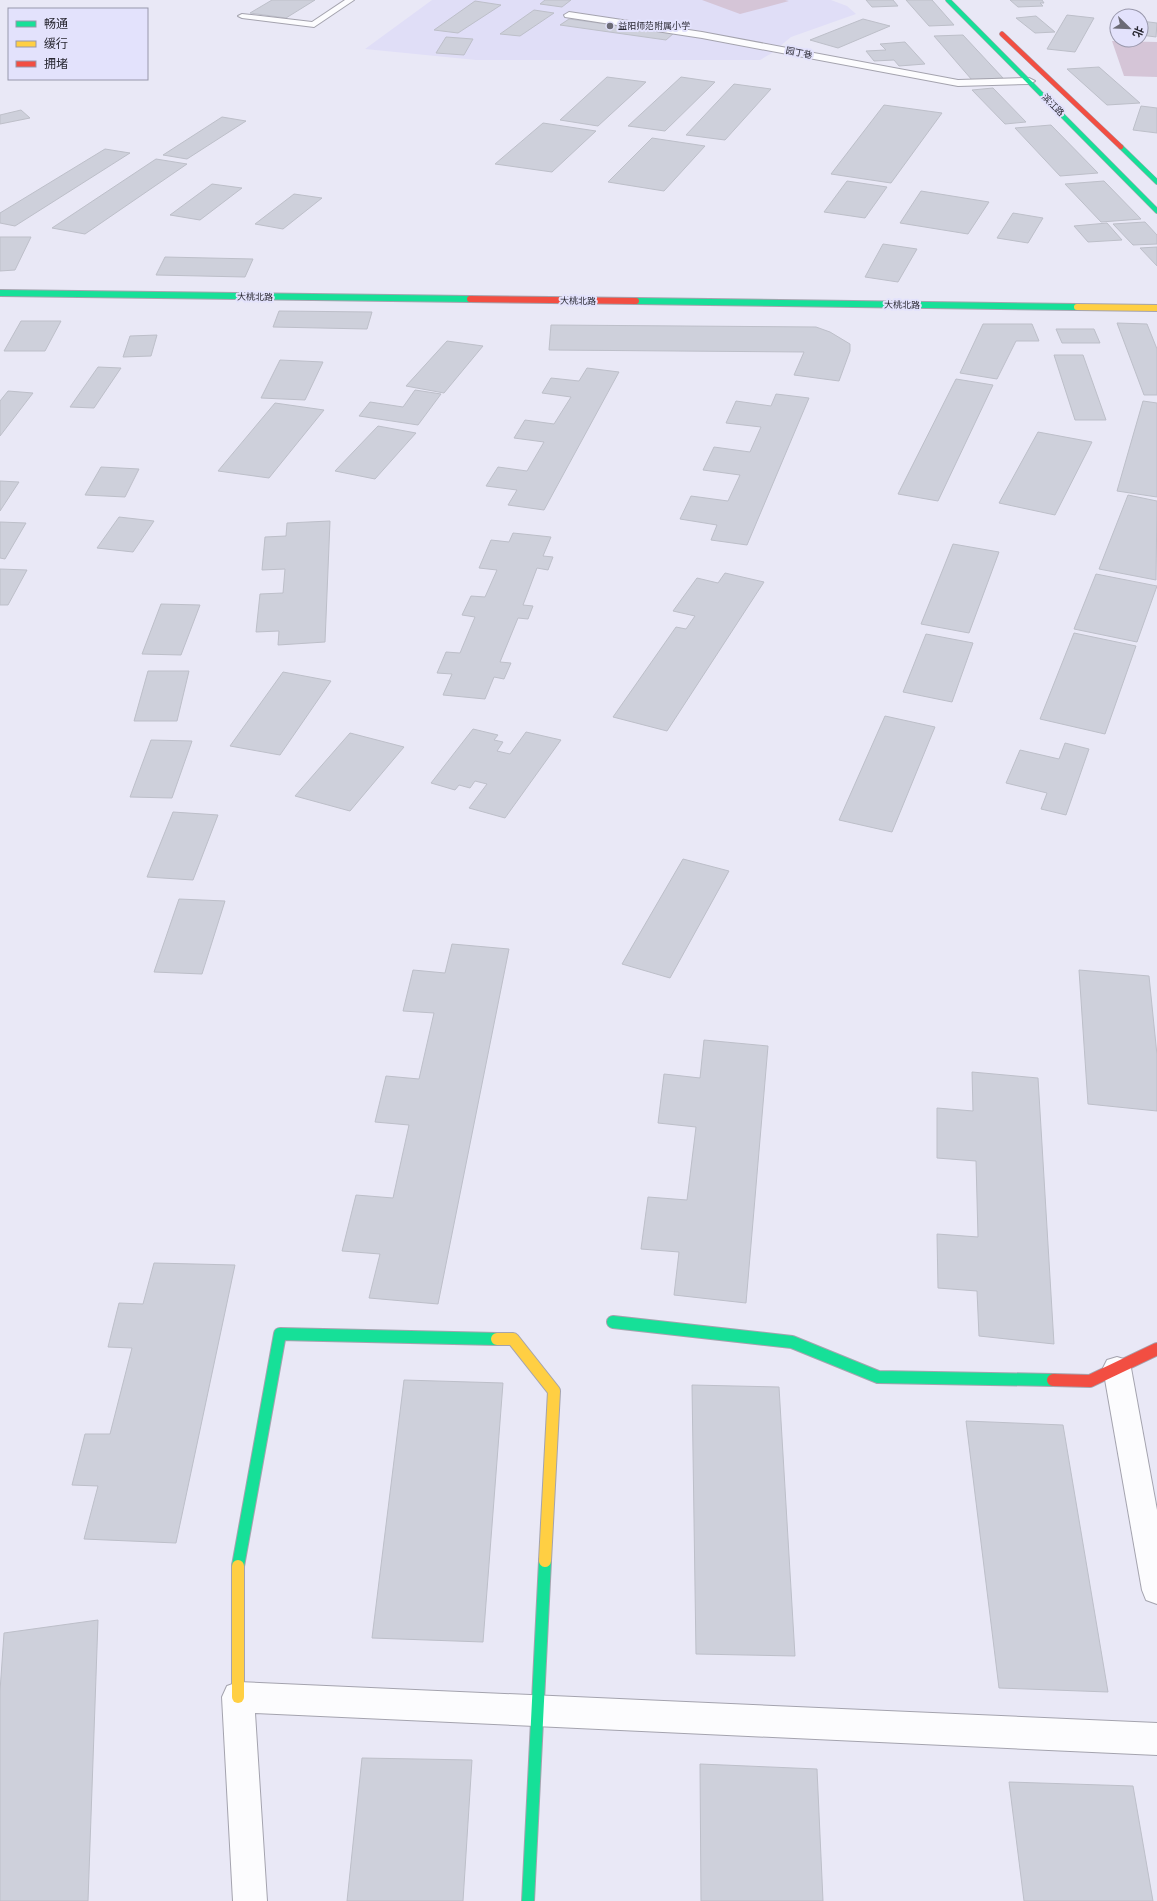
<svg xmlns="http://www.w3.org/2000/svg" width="1157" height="1901" viewBox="0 0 1157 1901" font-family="'Archivo Narrow','Noto Sans SC',sans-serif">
<rect width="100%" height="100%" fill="#e9e8f6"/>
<polygon fill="#e0def7" points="432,0 831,0 847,6 856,14 791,37 772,53 760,60 476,60 365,49"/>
<g fill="#d5c5d7">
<polygon points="702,0 785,0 789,1 740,14"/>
<polygon points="1112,41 1157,42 1157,77 1124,76"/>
</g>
<g fill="#ced0db" stroke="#bdbfc9">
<polygon points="272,0 315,0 286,18 250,13"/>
<polygon points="545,0 571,0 562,7 540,4"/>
<polygon points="866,0 893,0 898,6 872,7"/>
<polygon points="906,0 932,0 954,25 929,26"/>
<polygon points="1010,0 1042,0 1044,3 1040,3 1043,6 1018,7"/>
<polygon points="475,1 501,5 458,33 434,30"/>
<polygon points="534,10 554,13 520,36 500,34"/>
<polygon points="1067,15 1094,18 1075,52 1047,49"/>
<polygon points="1036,16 1055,32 1035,33 1016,18"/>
<polygon points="569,19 674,33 666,40 560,25"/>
<polygon points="863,19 890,26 838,48 810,40"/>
<polygon points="1141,21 1157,23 1156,37 1141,35"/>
<polygon points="963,35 1003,78 972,80 934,36"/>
<polygon points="446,37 473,39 464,55 436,53"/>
<polygon points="905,42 925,64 899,66 894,60 874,61 866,51 886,50 880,44"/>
<polygon points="1099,67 1140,103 1107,105 1067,69"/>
<polygon points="607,77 646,82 598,126 560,120"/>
<polygon points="681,77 715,82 665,131 628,126"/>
<polygon points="734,84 771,89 725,140 686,135"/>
<polygon points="993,88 1026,122 1005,124 972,90"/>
<polygon points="884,105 942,113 891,183 831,174"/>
<polygon points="1141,106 1157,108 1157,133 1133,130"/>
<polygon points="21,110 30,118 0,124 0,115"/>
<polygon points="222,117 246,121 187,159 163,155"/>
<polygon points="543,123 596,131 552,172 495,164"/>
<polygon points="1051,125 1098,173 1060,176 1015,128"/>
<polygon points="652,138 705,146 664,191 608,182"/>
<polygon points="105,149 130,153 15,226 0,223 0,213"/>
<polygon points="156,159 187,164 85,234 52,228"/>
<polygon points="847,181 887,187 865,218 824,212"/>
<polygon points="1104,181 1141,219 1101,222 1065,184"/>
<polygon points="212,184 242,188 200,220 170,215"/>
<polygon points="921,191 989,202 968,234 900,223"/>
<polygon points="294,194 322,198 283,229 255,224"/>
<polygon points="1013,213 1043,218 1028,243 997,238"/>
<polygon points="1145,222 1157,235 1157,244 1133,245 1113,224"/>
<polygon points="1107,223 1122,240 1088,242 1074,226"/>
<polygon points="0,237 31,237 15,270 0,271"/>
<polygon points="883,244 917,249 898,282 865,277"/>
<polygon points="1157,247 1157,266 1140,248"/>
<polygon points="165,257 253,259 245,277 156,275"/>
<polygon points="279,311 372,312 367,329 273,327"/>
<polygon points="21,321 61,321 45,351 4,351"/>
<polygon points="1117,323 1147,324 1157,349 1157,395 1144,395"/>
<polygon points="983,324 1032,324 1039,341 1016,341 997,379 960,373"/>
<polygon points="551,325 816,327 830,332 850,344 850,351 839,381 794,375 804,352 549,350"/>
<polygon points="1056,329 1094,329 1100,343 1062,343"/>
<polygon points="157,335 151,356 123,357 130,336"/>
<polygon points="447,341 483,346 444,393 406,386"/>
<polygon points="1054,355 1083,355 1106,420 1075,420"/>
<polygon points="280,360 323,362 305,400 261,398"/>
<polygon points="98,367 121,368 94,408 70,407"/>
<polygon points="587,368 619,372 544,510 508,505 517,490 486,486 498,467 527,471 544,442 514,438 525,420 554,424 571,397 542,393 551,378 579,381"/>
<polygon points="956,379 993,385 938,501 898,494"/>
<polygon points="415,390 441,394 418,425 359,416 370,402 403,407"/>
<polygon points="8,391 33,393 0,436 0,401"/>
<polygon points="776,394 809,398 747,545 711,540 717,525 680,519 691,496 728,501 740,475 703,470 714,447 750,452 761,427 726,423 736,401 771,406"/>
<polygon points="1143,401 1157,403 1157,497 1117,491"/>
<polygon points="275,403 324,410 269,478 218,471"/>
<polygon points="378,426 416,433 375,479 335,471"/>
<polygon points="1038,432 1092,442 1055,515 999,503"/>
<polygon points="101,467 139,469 125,497 85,495"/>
<polygon points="0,481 19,482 0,511"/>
<polygon points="1128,495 1157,501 1156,580 1099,569"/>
<polygon points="119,517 154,521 133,552 97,548"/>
<polygon points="330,521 325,642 278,645 279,631 256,632 260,594 283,593 285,569 262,570 265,537 286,536 287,523"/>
<polygon points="0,522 26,523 5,559 0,558"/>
<polygon points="513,533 551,537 543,556 553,557 548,570 537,568 523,605 533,606 528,619 518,618 500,662 511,663 504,679 494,677 485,699 443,695 452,674 437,673 446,652 460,653 475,617 462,615 471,596 485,597 497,570 479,568 491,540 509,542"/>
<polygon points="953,544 999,552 969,633 921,624"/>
<polygon points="0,569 27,570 8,605 0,605"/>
<polygon points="725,573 764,582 667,731 613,717 676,627 686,629 695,616 673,611 697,578 718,583"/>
<polygon points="1096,574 1157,586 1137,642 1074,629"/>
<polygon points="161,604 200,605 181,655 142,654"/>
<polygon points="1074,633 1136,646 1105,734 1040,719"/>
<polygon points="926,634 973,643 952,702 903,692"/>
<polygon points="148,671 189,671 177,721 134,721"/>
<polygon points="283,672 331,681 280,755 230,746"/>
<polygon points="885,716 935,727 892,832 839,820"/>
<polygon points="473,729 498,735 494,740 503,742 497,751 510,754 526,732 561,740 505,818 469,808 487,784 475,781 470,788 459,785 455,790 431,783"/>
<polygon points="350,733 404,747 350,811 295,796"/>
<polygon points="151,740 192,741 172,798 130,797"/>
<polygon points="1065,743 1089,749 1066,815 1041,809 1047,793 1006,783 1020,750 1059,759"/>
<polygon points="173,812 218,815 193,880 147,877"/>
<polygon points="683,859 729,871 670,978 622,964"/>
<polygon points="179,899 225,901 202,974 154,972"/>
<polygon points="452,944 509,949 438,1304 369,1298 380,1254 342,1251 356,1195 393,1198 409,1125 375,1122 386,1076 419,1079 434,1013 403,1011 413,970 445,973"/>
<polygon points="1079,970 1149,976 1157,1055 1157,1111 1088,1104"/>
<polygon points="704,1040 768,1046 746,1303 674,1295 679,1252 641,1249 648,1197 687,1200 696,1127 658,1123 664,1074 700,1078"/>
<polygon points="972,1072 1038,1078 1054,1344 979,1336 977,1291 938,1288 937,1234 978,1237 976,1161 937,1158 937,1108 973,1111"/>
<polygon points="154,1263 235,1265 176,1543 84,1539 98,1486 72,1485 85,1434 110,1434 132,1348 108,1347 119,1303 143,1304"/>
<polygon points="404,1380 503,1383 483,1642 372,1638"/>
<polygon points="692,1385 779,1387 795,1656 696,1654"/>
<polygon points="966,1421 1063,1425 1108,1692 999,1688"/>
<polygon points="98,1620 88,1901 0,1901 0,1691 4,1633"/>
<polygon points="362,1758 472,1760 463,1901 347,1901"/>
<polygon points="700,1764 817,1769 823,1901 701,1901"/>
<polygon points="1009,1782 1133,1786 1153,1901 1024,1901"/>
</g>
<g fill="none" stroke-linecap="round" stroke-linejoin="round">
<g stroke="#a4a3ae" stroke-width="2">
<polygon id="lane" points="345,0 354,0 314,27 242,18 238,16 242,14 312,22"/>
</g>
<g stroke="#a4a3ae" stroke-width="2">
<g id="street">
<polygon points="569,12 702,32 958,80 1029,78 1035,81 1029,84 958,86 702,38 565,17 564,15"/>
<polygon points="1117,1357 1127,1360 1131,1368 1157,1510 1157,1604 1146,1600 1142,1590 1103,1368 1107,1360"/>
<polygon points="238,1682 1157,1723 1157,1755 255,1713 267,1901 233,1901 222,1697 227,1686"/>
</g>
</g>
<g stroke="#a4a3ae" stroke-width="5.5">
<g id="fast-far2">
<polyline points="948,0 1157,211"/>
<polyline points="1121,147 1157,182"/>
</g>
</g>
<g stroke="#a4a3ae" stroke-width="8">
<g id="fast-far1">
<polyline points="0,293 470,299"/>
<polyline points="636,301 1077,307"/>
</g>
</g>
<g stroke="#a4a3ae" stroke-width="14">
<g id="fast">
<polyline points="613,1322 792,1342 878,1377 1053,1380"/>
<polyline points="238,1566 280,1334 497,1339"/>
<polyline points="528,1901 545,1561"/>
</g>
</g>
<g stroke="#a4a3ae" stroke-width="8">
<polyline id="slow-far1" points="1077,307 1157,308"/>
</g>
<g stroke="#a4a3ae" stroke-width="14">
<g id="slow">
<polyline points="497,1339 513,1339 554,1391 545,1561"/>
<polyline points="238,1566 238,1697"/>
</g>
</g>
<g stroke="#a4a3ae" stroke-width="5.5">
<polyline id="jam-far2" points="1002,34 1121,147"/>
</g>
<g stroke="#a4a3ae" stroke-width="8">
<polyline id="jam-far1" points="470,299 636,301"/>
</g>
<g stroke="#a4a3ae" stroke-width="14">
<polyline id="jam" points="1053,1380 1090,1381 1157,1349"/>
</g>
<use href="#lane" fill="#fcfcfe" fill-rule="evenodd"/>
<use href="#street" fill="#fcfcfe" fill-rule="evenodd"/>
<use href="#fast-far2" stroke="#16e098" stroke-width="4.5"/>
<use href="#fast-far1" stroke="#16e098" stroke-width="6"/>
<use href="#fast" stroke="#16e098" stroke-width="12"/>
<use href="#slow-far1" stroke="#ffcf43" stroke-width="6"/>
<use href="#slow" stroke="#ffcf43" stroke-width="12"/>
<use href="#jam-far2" stroke="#f24e42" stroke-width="4.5"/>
<use href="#jam-far1" stroke="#f24e42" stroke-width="6"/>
<use href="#jam" stroke="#f24e42" stroke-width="12"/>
</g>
<circle fill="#6c6b76" stroke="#e3e2fc" stroke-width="1.5" cx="610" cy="26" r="4"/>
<g text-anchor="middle" stroke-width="4" stroke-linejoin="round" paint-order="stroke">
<g font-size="9" fill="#282731" stroke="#e3e2fc" text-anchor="start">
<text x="618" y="29">益阳师范附属小学</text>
</g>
<g font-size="9" fill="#282731" stroke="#e3e2fc">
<text transform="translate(799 53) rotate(11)" y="3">园丁巷</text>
<text transform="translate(1053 105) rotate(45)" y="3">滨江路</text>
<text transform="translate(255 297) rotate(1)" y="3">大桃北路</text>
<text transform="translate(578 301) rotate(1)" y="3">大桃北路</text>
<text transform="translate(902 305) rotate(1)" y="3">大桃北路</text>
</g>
</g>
<rect x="8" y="8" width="140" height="72" fill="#e3e2fc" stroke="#9897ab"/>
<rect x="16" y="21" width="20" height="6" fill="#16e098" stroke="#9897ab"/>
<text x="44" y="28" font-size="12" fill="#282731">畅通</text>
<rect x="16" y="41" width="20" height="6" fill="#ffcf43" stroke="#9897ab"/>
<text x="44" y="48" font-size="12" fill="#282731">缓行</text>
<rect x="16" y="61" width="20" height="6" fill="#f24e42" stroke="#9897ab"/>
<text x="44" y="68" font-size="12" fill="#282731">拥堵</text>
<g transform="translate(1129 28) rotate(113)"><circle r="19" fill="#e3e2fc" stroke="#9897ab"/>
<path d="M0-3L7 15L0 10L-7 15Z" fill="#6c6b76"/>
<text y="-6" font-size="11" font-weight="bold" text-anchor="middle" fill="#282731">北</text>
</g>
</svg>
